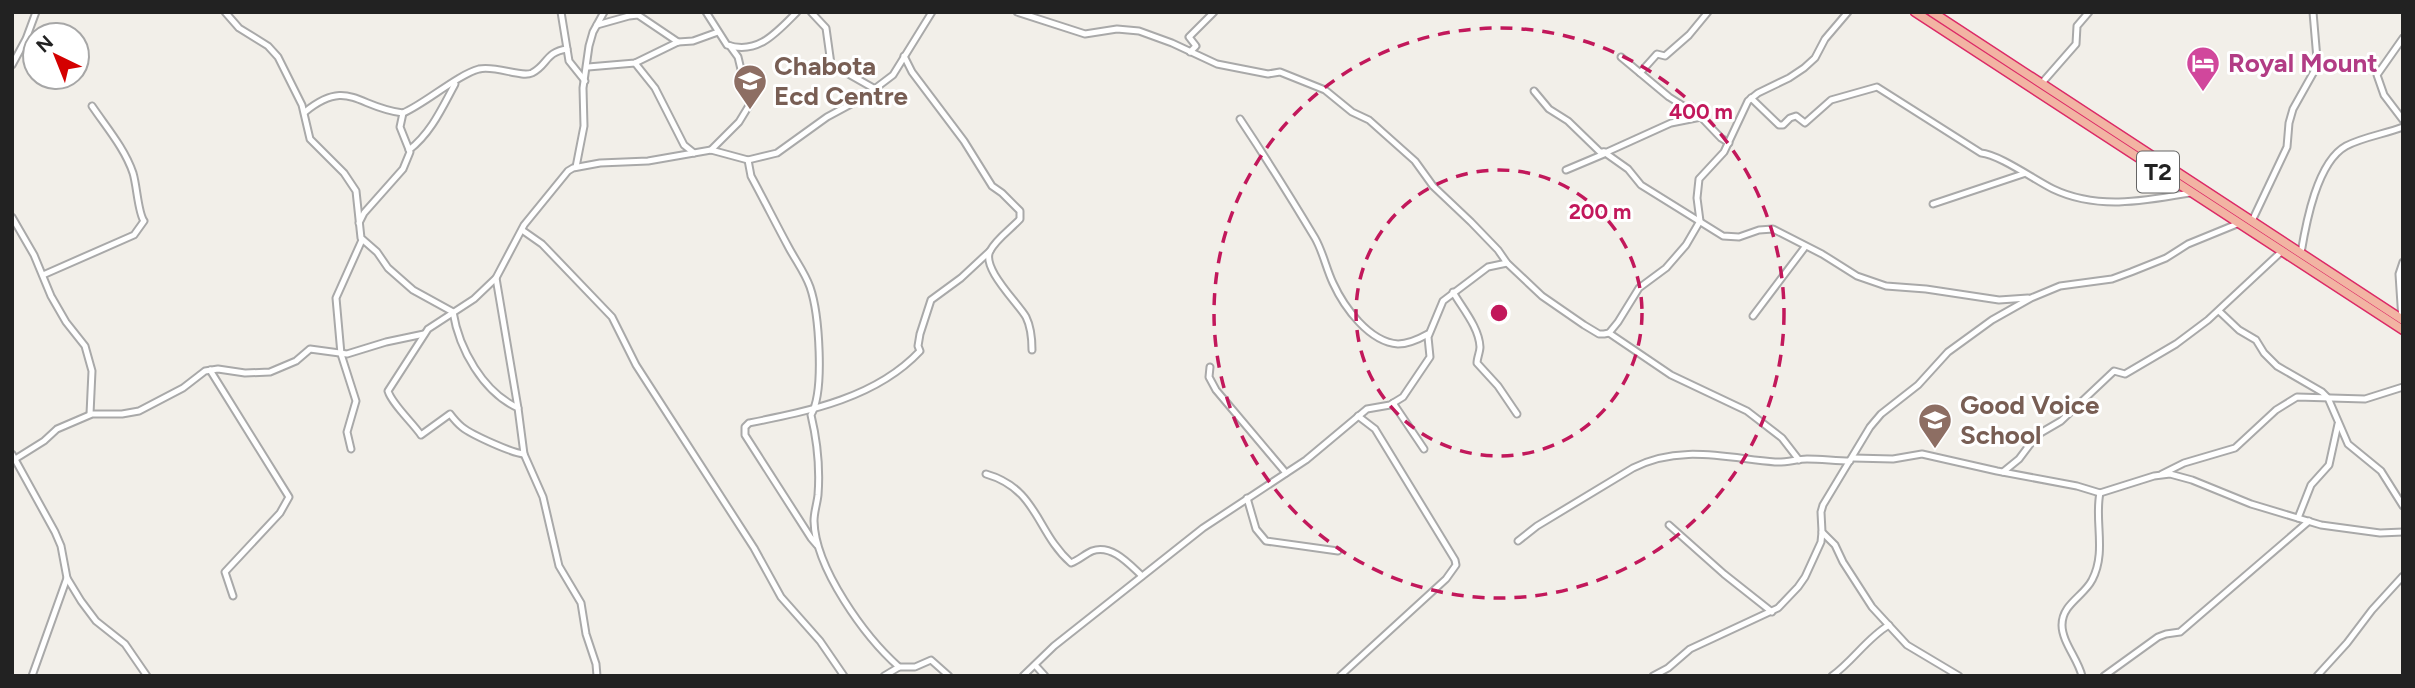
<svg xmlns="http://www.w3.org/2000/svg" width="2415" height="688" viewBox="0 0 2415 688" font-family="Figtree,sans-serif">
<rect width="100%" height="100%" fill="#f2efe9"/>
<g fill="none" stroke-linecap="round" stroke-linejoin="round">
<g stroke="#a9a9a9" stroke-width="9">
<g id="minor">
<path d="M225,12L239,28L268,46L278,57L302,105L310,139L344,173L356,191L361,238L377,252L388,268L413,290L453,312C459,349 483,392 518,408L524,454L543,497L559,566L581,603L586,634L596,664L597,676"/>
<polyline points="561,12 569,61 585,81"/>
<path d="M706,12L727,45C758,55 776,33 797,12"/>
<polyline points="811,12 826,28 831,64 875,89"/>
<polyline points="1017,12 1085,34 1117,29 1139,31 1172,43 1217,64 1268,74 1280,72 1325,90 1352,112 1369,120 1415,161 1433,186 1471,222 1498,250 1507,263 1542,296 1584,325 1599,334 1604,334 1609,333 1618,322 1639,288 1666,268 1686,245 1700,221 1697,198 1699,179 1724,152 1748,101 1758,93 1789,78 1804,68 1815,58 1825,39 1848,12"/>
<polyline points="597,25 629,16 638,15 678,42"/>
<polyline points="2403,38 2377,75 2384,95 2403,120"/>
<polyline points="1190,52 1196,46 1189,37 1214,12"/>
<path d="M904,56L912,72L964,141L992,186L1002,193L1020,211V219C1011,229 996,239 990,251C981,268 1018,303 1026,317C1031,327 1032,339 1032,350"/>
<polyline points="1621,57 1669,97 1701,117"/>
<polyline points="635,63 655,88 684,145 694,153"/>
<polyline points="12,65 26,39 36,12"/>
<polyline points="588,67 635,63 678,42 693,41 718,32"/>
<polyline points="1640,73 1657,54 1665,56 1689,35 1708,12"/>
<polyline points="2041,84 2076,44 2077,26 2089,12"/>
<polyline points="1534,91 1549,109 1568,121 1600,152 1607,152 1671,123 1701,117 1721,138 1729,143"/>
<path d="M1751,98L1779,125H1783L1790,118L1796,116L1805,123L1831,100L1877,87L1981,153C1998,154 2035,180 2053,189C2097,210 2144,201 2190,193"/>
<path d="M305,112C348,77 358,108 403,113C426,103 457,75 479,69C496,65 521,78 532,73C548,65 545,52 567,49"/>
<path d="M1240,119C1266,158 1291,198 1315,238C1323,252 1326,268 1333,283C1344,307 1369,342 1398,344C1409,344 1419,339 1428,334"/>
<path d="M409,150C431,133 442,108 455,84"/>
<polyline points="711,150 739,122 753,99 744,82 738,57 730,46"/>
<polyline points="1604,152 1628,169 1641,185 1723,236 1739,237 1759,230 1773,229 1822,254 1857,276 1886,286 1926,289 1999,300 2028,298"/>
<path d="M748,160L751,176C764,200 776,224 789,248C796,261 805,273 810,287C819,313 825,391 811,415C817,440 820,469 818,495C817,504 814,512 814,521C815,568 865,637 899,667"/>
<polyline points="576,167 584,126 583,88 589,46 593,32 604,12"/>
<polyline points="1566,170 1604,154"/>
<polyline points="1933,204 2023,174"/>
<polyline points="12,217 34,255 51,296 66,322 85,346 92,371 90,414"/>
<polyline points="2252,221 2287,147 2289,123 2293,109 2316,68 2317,59 2313,12"/>
<polyline points="359,223 364,213 403,169 410,152 400,127 403,113"/>
<polyline points="522,230 542,244 612,317 636,365 754,548 781,597 820,641 844,676"/>
<path d="M2301,253C2306,223 2317,162 2346,146C2363,137 2385,134 2403,127"/>
<path d="M43,275L134,235L144,221C138,213 137,186 133,173C125,149 107,128 92,106"/>
<polyline points="496,278 518,408"/>
<path d="M1453,292C1462,308 1479,327 1480,347C1480,352 1477,358 1477,363L1498,386L1517,414"/>
<polyline points="2219,311 2239,330 2256,340 2264,353 2277,366 2322,392 2328,398 2348,444 2381,471 2403,506"/>
<polyline points="1753,316 1805,247"/>
<polyline points="2402,320 2399,274 2403,262"/>
<polyline points="1609,333 1671,375 1747,411 1782,438 1799,460"/>
<polyline points="1210,367 1209,377 1216,390 1286,473"/>
<polyline points="210,370 289,497 280,513 225,572 233,596"/>
<polyline points="1393,403 1424,449"/>
<polyline points="351,449 347,432 356,401 341,354 336,298 362,240"/>
<polyline points="12,454 55,532 61,546 67,578 81,601 96,621 125,644 147,676"/>
<path d="M524,454C512,453 472,435 462,427C457,423 453,418 450,414L421,435C412,422 392,404 388,391L428,329L474,299L496,278L524,225L568,171L573,168L600,163L648,161L711,150L748,160L777,153L827,117L864,97L893,75L932,12"/>
<polyline points="1853,458 1893,459 1922,454 1997,471 2077,486 2100,493 2154,476 2170,474 2192,480 2251,504 2321,525 2380,533 2403,532"/>
<polyline points="12,461 44,441 57,429 92,414 122,414 139,411 183,388 205,371 218,369 245,373 270,372 296,361 310,349 347,354 386,342 424,334"/>
<polyline points="2003,472 2019,459 2037,435 2061,421 2114,371 2125,374 2176,344 2208,320 2281,252"/>
<path d="M986,474C1038,489 1036,532 1071,563C1079,560 1085,554 1092,551C1112,544 1129,564 1142,576"/>
<polyline points="2162,474 2184,463 2235,448 2276,410 2297,397 2365,399 2403,387"/>
<polyline points="1247,498 1256,529 1266,541 1338,551"/>
<polyline points="2298,518 2311,485 2329,465 2338,424"/>
<polyline points="1669,525 1724,574 1772,612"/>
<path d="M1518,541L1537,526L1633,468C1679,444 1727,458 1775,462C1786,463 1797,459 1807,459C1822,459 1836,461 1850,461"/>
<path d="M817,545L811,538L745,435V427L749,423C809,411 876,398 920,351L918,346L920,334L931,300L961,278L990,251"/>
<polyline points="1035,665 1045,676"/>
<polyline points="32,676 67,578"/>
<polyline points="884,676 899,667 915,667 931,660 949,676"/>
<polyline points="1023,676 1054,646 1203,528 1306,460 1367,409 1390,405 1403,397 1430,357 1428,337 1443,301 1488,267 1507,263"/>
<polyline points="1340,676 1446,579 1456,565 1455,560 1375,429 1358,416"/>
<polyline points="1653,676 1668,668 1690,649 1778,608 1798,587 1805,577 1821,542 1822,532"/>
<path d="M1832,676C1853,661 1867,638 1889,625"/>
<polyline points="1959,676 1907,645 1872,607 1843,562 1835,545 1822,532 1821,512 1823,505 1870,427 1881,414 1918,385 1948,352 1992,320 2031,298 2060,286 2112,279 2131,272 2166,258 2188,244 2237,224"/>
<path d="M2082,676C2078,659 2062,642 2062,625C2062,604 2084,596 2092,580C2107,552 2094,520 2100,493"/>
<polyline points="2104,676 2158,637 2166,634 2180,632 2309,521"/>
<polyline points="2317,676 2347,643 2372,610 2403,576"/>
</g>
</g>
<g stroke="#dc2a67" stroke-width="11">
<g id="trunk">
<polyline points="1915,12 2403,330"/>
<polyline points="1932,12 2403,320"/>
</g>
</g>
<use href="#minor" stroke="#fff" stroke-width="5"/>
<use href="#trunk" stroke="#f2b4a3" stroke-width="8"/>
</g>
<g fill="none" stroke="#c2185b" stroke-width="3.5" stroke-dasharray="12 9">
<circle cx="1499" cy="313" r="143"/>
<circle cx="1499" cy="313" r="285"/>
</g>
<defs>
<g id="hotel-pin" transform="scale(1.75)"><path d="M0 17L-7.5 6A9.5 9.5 0 1 1 7.5 6Z" fill="#d1479c" stroke="#fff"/><path d="M-6-4.5h1.5V1H6V5H4.5V3h-9V5H-6ZM-4 0a1.8 1.8 0 1 1 3.6 0ZM.5 0V-2.5h3Q6-2.5 6 0Z" fill="#fff"/></g>
<g id="school-pin" transform="scale(1.75)"><path d="M0 17L-7.5 6A9.5 9.5 0 1 1 7.5 6Z" fill="#8d6e63" stroke="#fff"/><path d="M0-5L7-2L0 1L-7-2ZM-4 1L0 2.5L4 1V4Q0 6-4 4Z" fill="#fff"/></g>
</defs>
<g fill-rule="evenodd">
<use href="#hotel-pin" x="2203" y="63"/>
<use href="#school-pin" x="750" y="81"/>
<use href="#school-pin" x="1935" y="420"/>
</g>
<g text-anchor="middle" stroke-width="6" stroke-linejoin="round" paint-order="stroke">
<rect fill="#fff" stroke="#646464" stroke-width="2" x="2137" y="151.5" width="42" height="41" rx="5"/>
<g font-size="24" font-weight="bold" fill="#222">
<text x="2158" y="180">T2</text>
</g>
<g font-size="26" font-weight="bold" fill="#b23c85" stroke="#fff" text-anchor="start">
<text x="2228" y="72">Royal Mount</text>
</g>
<g font-size="26" font-weight="bold" fill="#785e54" stroke="#fff" text-anchor="start">
<text x="774" y="75">Chabota<tspan x="774" dy="30">Ecd Centre</tspan></text>
<text x="1960" y="414">Good Voice<tspan x="1960" dy="30">School</tspan></text>
</g>
</g>
<circle cx="1499" cy="313" r="10" fill="#c2185b" stroke="#fff" stroke-width="3.5"/>
<g font-size="21" text-anchor="middle" font-weight="bold" fill="#c2185b" stroke="#fff" stroke-width="6" stroke-linejoin="round" paint-order="stroke">
<text x="1701" y="119">400 m</text>
<text x="1600" y="219">200 m</text>
</g>
<rect width="2415" height="688" fill="none" stroke="#222222" stroke-width="28"/>
<g transform="translate(56 56) rotate(317)"><circle r="33" fill="#ffffff" stroke="#a7a7a7" stroke-width="2"/>
<path d="M0-5L12 26L0 18L-12 26Z" fill="#d40000"/>
<text y="-10" font-size="19" font-weight="bold" text-anchor="middle" fill="#222222">N</text>
</g>
</svg>
